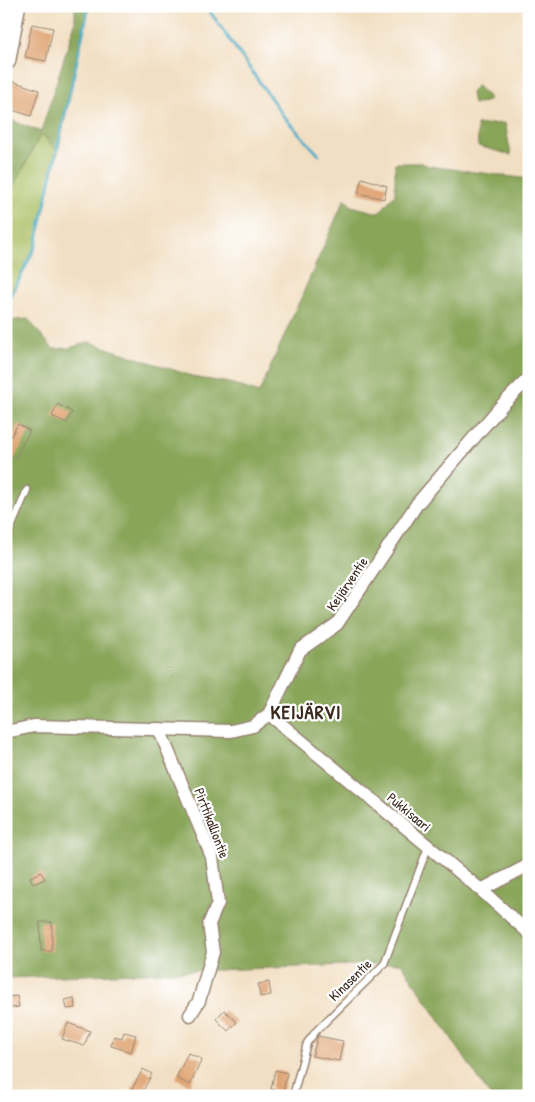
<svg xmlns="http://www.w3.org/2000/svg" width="535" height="1102" viewBox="0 0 535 1102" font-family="'Patrick Hand',sans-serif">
<rect width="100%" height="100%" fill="#fff"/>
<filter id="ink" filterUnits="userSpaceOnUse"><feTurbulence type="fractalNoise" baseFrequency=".02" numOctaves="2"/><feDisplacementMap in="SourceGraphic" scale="10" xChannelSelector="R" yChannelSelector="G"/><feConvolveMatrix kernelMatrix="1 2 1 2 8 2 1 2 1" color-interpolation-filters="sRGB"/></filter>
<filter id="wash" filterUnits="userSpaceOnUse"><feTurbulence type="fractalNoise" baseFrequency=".0096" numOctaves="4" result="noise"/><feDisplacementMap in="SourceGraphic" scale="20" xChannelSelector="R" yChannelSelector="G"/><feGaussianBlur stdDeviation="1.12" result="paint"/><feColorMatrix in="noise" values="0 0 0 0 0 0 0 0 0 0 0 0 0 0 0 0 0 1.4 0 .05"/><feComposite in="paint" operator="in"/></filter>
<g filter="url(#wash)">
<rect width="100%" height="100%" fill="#f2dfc3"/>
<polygon fill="#abbe62" stroke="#737440" points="41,133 58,152 36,245 6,306 6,203"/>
<g fill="#88a558" stroke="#62683b">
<polygon points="75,6 89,6 58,152 41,133 6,203 6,118 41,132 75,23"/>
<polygon points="477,85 490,99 485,102 473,104 471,93"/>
<polygon points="505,123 511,155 478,146 477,125"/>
<polygon points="395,163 421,163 429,166 529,179 529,1096 490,1096 401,963 6,978 6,321 28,319 53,349 69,348 89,342 198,378 230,383 259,393 345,198 351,206 379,213 395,194"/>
</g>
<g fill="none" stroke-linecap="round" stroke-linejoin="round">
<g stroke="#43aac3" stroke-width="3">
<polyline points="206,6 284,117 319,155"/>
<polyline points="6,306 36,245 89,6"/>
</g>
</g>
<g id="blocks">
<g fill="#dfa371">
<polygon points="32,24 53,28 46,61 25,57"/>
<polygon points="6,79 39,90 31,116 6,108"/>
<polygon points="362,178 387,186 384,199 358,193"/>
<polygon points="58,404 72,412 67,423 52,416"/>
<polygon points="18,424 30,431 15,458 6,453 6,445"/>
<polygon points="41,872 45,879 33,884 30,877"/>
<polygon points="40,922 52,922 52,951 41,951"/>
<polygon points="269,982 271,995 260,997 258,984"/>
<polygon points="17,996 19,1007 6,1009 6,997"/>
<polygon points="74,998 75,1008 67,1009 65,1000"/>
<polygon points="224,1010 237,1022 228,1031 216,1019"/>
<polygon points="68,1023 90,1031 84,1046 62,1039"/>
<polygon points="124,1032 136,1035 131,1052 111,1046 114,1036 122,1038"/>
<polygon points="318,1036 343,1041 339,1061 312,1056"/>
<polygon points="188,1053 202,1059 190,1085 176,1078"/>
<polygon points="143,1069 152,1074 140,1096 128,1096"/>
<polygon points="275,1070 287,1073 283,1092 271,1089"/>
</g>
</g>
</g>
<g filter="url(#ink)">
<use href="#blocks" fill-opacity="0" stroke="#968470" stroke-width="1"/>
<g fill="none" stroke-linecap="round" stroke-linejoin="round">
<g stroke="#968470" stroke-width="9">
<g id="service">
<polyline points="6,540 27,490"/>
<polyline points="293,1096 307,1043 316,1031 384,964 428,847"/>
</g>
</g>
<g stroke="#968470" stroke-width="15">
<g id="minor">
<polyline points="9,62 19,6"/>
<polyline points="269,714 481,890 529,933"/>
<polyline points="159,729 212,857 218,903 209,924 213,952 199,1001 190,1015"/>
<polyline points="6,732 34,726 231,731 253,726 269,714 300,650 337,624 417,504 502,405 529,378"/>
<polyline points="481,890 529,865"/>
</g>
</g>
<use href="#service" stroke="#fff" stroke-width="6"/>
<use href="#minor" stroke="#fff" stroke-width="12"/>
</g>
</g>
<g text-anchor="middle" stroke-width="4.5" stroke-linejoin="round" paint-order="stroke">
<g font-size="14" fill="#3b2a1e" stroke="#fff">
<text transform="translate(347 584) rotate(-56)" y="5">Keijärventie</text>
<text transform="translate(409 812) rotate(40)" y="5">Pukkisaari</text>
<text transform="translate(212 823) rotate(69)" y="5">Pirttikalliontie</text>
<text transform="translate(350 980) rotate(-44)" y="5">Kinasentie</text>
</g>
<g font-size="19" font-weight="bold" letter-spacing="1" fill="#3b2a1e" stroke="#fff">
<text x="306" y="719">KEIJÄRVI</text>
</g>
</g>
<rect width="535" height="1102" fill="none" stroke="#fff" stroke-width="25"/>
</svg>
